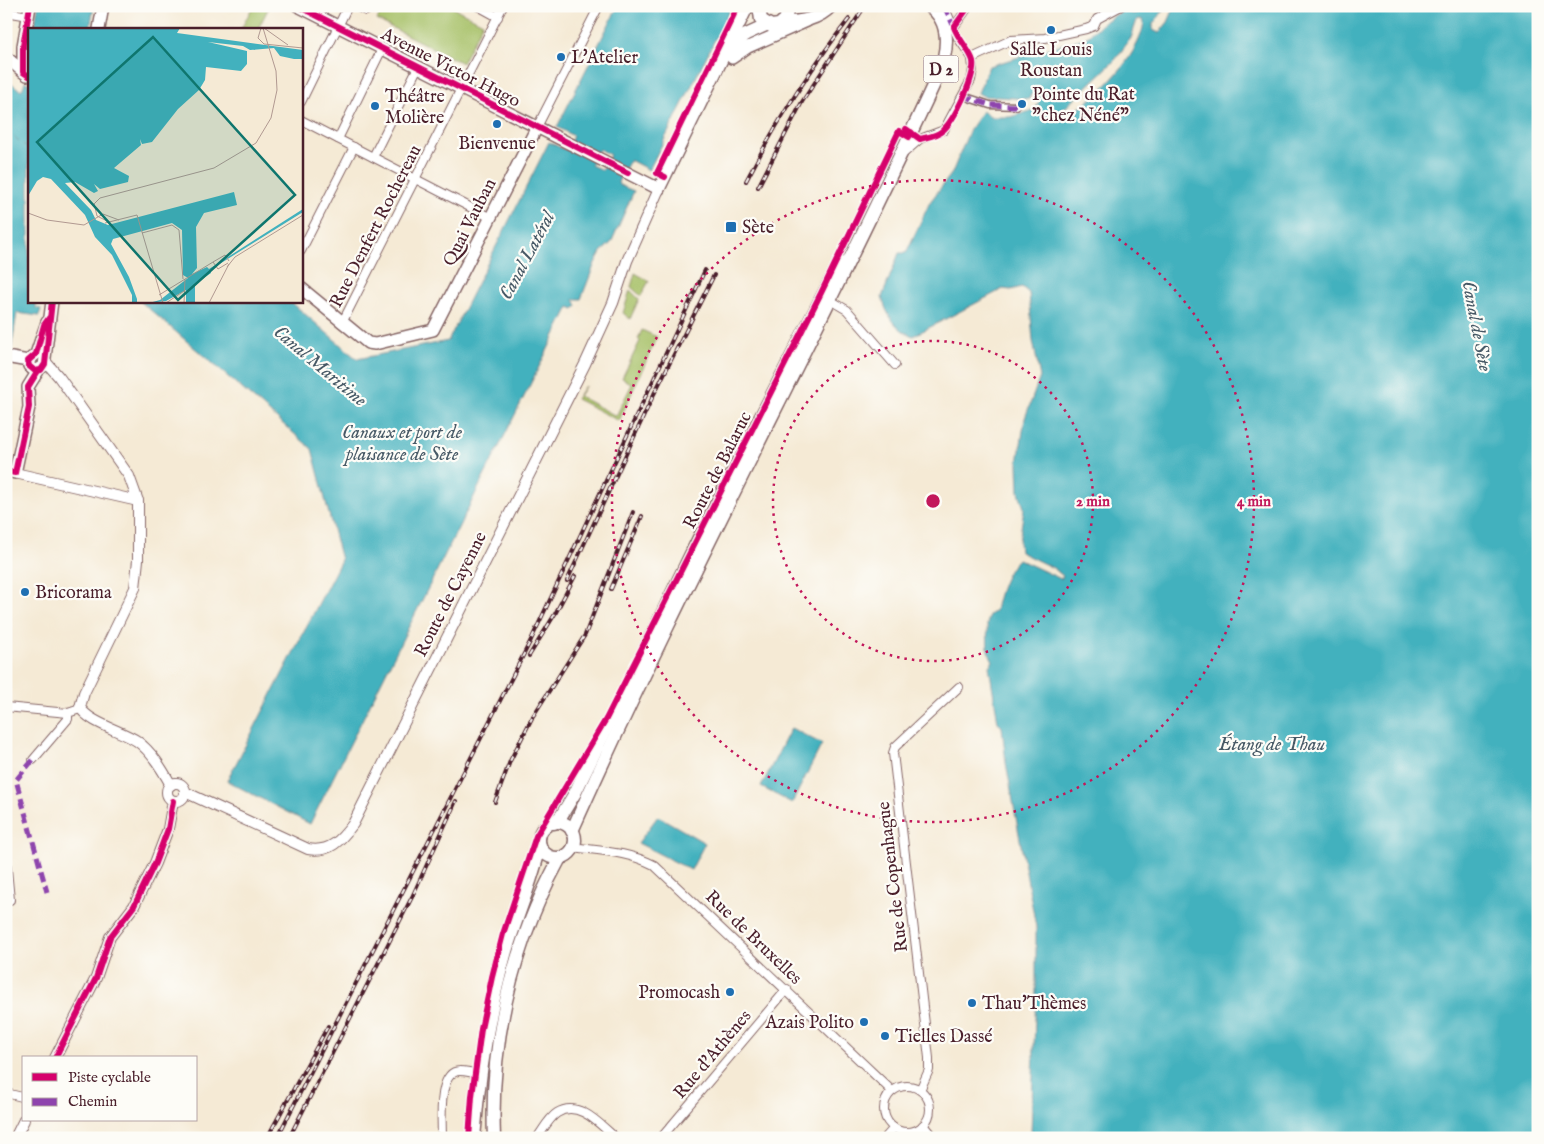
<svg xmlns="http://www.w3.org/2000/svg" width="1544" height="1144" viewBox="0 0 1544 1144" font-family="'IM FELL English',serif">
<rect width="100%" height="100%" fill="#fdfcf7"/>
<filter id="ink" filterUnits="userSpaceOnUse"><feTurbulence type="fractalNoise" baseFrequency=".02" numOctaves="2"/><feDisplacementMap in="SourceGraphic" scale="10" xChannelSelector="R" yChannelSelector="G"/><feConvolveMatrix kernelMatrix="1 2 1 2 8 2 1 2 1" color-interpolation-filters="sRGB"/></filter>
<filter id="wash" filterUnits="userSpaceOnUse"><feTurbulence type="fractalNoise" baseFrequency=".0096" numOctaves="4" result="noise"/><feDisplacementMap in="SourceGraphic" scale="20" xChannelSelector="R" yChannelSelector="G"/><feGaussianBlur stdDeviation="1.12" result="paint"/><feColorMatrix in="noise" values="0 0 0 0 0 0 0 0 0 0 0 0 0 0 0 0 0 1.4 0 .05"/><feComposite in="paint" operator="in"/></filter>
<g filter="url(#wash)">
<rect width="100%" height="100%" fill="#f5ead5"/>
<g fill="#a5bf65" stroke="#786f48">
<polygon points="253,6 269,7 258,29 241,29"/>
<polygon points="384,6 450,6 483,23 462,63 377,20"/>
<polygon points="635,273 649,281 641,296 631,287"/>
<polygon points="630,290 639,299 630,319 623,313"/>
<polygon points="642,330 657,337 619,421 576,399 585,386 579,396 616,416 632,384 622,378 640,341 638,339"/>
</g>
<g fill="#42b1be" stroke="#466874" fill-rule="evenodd">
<polygon points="38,6 94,6 90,29 34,29"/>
<path d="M618,6H732L649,170L630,160L618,182L619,185L634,191L611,243L601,252L595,263L581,299H574L577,306L574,309L569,307L310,824L227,781L341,560L312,449L140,301H290L357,359L448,341L549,142L566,150L573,136L557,127ZM599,149L610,155L602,170L591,165Z"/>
<path d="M1144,6H1167L1153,24V30L1159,33L1168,22L1175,6H1538V1138H1032L1031,1134L1036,991V927L1006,763L1002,727L998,722L989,666L993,661L988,651L987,625L989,615L995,611C998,594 1006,570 1018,559L1061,579L1063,576L1053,568L1020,552L1019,542L1024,508L1019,492L1018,463L1025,418L1040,377L1033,341L1029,293L1022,287L1011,290L1003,289L913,336C896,330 886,314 882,297L899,253H906L930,202L952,173L970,129L982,111L992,117H1010L1034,110L1038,104L1039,96L1031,94L1029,99L983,96L978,93L989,66L1087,37L1103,23L1125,9H1128L1132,14L1143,11ZM1141,19L1144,21C1141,58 1090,105 1059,121L1050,119L1049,115L1064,109L1115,60L1131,38L1137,20Z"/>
<polygon points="6,79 20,90 23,88 25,81 29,84 29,301 36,301 36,308 41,309 39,316 17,313 8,369 11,370 6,397 6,184 9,171 6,166"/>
<polygon points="791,728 822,744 792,803 761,787"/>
<polygon points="658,816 705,843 691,870 638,843"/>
</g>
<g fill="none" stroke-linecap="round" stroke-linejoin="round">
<polyline stroke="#475966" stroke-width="1" stroke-dasharray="6 5" stroke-linecap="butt" points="6,130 29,149"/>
</g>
</g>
<g filter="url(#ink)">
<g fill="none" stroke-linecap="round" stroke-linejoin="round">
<g stroke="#866666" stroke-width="9">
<polyline id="pedestrian" points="963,96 990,105 1016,106"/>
</g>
<g stroke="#866666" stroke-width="10">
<g id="minor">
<polyline points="356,6 366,11"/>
<polyline points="478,6 498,17"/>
<polyline points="6,12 29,16"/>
<polyline points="954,27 969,6"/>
<polyline points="972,58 1011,40 1045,38 1086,29 1094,26 1097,19 1121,6"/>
<polyline points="301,102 348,6"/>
<polyline points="301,120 491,218"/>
<polyline points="537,127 599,6"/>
<polyline points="338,139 382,49"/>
<polyline points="904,153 920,139 944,130 971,80 973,69 972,58 958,38 944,6"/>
<polyline points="373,157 418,67"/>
<polyline points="301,251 354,147"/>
<polyline points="830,300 847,310 895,365"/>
<polyline points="342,323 503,6"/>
<polyline points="6,707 68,713 80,709"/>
<polyline points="33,760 68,719 68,713"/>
<path d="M573,847C601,851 629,852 654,865L892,1091"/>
<polyline points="6,859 10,900 6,902"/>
<circle cx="907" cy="1109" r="23"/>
<polyline points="920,1090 929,1070 929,1058 893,753 895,747 959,687"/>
<polyline points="6,1093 22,1097"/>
<polyline points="923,1125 934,1138"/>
<path d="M442,1138C442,1121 437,1071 460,1071C466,1071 474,1073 480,1075"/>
<path d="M537,1138C543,1130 549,1118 557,1113C579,1099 600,1125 616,1138"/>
<polyline points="661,1138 787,989"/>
<polyline points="885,1138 894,1128"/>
</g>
</g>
<g stroke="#866666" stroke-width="12">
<g id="tertiary">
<path d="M45,361L59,377L129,476L138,501V560L135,588L84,693L80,707C87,722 122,731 137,741C152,752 162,769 171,785"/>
<polyline points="15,473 138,501"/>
<circle cx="176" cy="792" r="9"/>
<path d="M185,792L308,849C330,853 341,840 353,824L585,364L613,303L627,261L659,189"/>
<polyline points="55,1058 96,978 110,937 134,906 155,863 168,829 173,801"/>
<polyline points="15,1138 24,1120"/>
</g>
</g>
<g stroke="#866666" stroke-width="14">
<g id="secondary">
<polyline points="298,6 659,189 748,6"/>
<polyline points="99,29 103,6"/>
<polyline points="730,54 745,35 767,25"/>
<polyline points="6,57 27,75"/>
<polyline points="732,58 748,47 807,21"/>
<polyline points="23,72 23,46 30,6"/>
<polyline points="301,288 368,343 375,344 433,330 537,127"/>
<polyline points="6,357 28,361"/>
<polyline points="28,361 29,366 35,371 44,366 52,301"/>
<polyline points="28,361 36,354 47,322"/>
<polyline points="6,471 15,473 29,407 28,387 38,371"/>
</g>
</g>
<g stroke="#866666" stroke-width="15">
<g id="primary">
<polyline points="759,6 761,20 771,26 779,25 786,19 787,6"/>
<path d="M783,22C801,22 818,20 831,6"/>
<circle cx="557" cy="840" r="18"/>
<polyline points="554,823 561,816 575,793 699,538 840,262"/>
<path d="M572,831C686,575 821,329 938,75C948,52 952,22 929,6"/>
<path d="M474,1138C479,1074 488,1012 506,951C517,915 532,882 540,846"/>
<path d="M494,1138C490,1039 513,944 560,858"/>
</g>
</g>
<use href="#pedestrian" stroke="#fff" stroke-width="6"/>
<use href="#minor" stroke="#fff" stroke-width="8"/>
<use href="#tertiary" stroke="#fff" stroke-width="10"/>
<use href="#secondary" stroke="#fff" stroke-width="11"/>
<use href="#primary" stroke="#fff" stroke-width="12"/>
<g stroke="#4a1f2b" stroke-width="4">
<g id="rail">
<path d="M746,181C776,123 809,70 849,19"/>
<polyline points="758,187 802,102 865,6"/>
<polyline points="567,581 654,394 714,275"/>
<polyline points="611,589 642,516"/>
<polyline points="529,656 555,614 575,576"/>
<polyline points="533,716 585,635 633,512"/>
<polyline points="495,802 510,761 532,718"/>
<polyline points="267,1138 328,1026"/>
<polyline points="277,1138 531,640 705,270"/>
<polyline points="289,1138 412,897 456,801"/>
</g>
</g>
<use href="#rail" stroke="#fdfcf7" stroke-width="2" stroke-dasharray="5.5" stroke-linecap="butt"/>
<g stroke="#8e44ad" stroke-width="5" stroke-dasharray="10 5" stroke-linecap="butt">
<polyline points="944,6 955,29"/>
<polyline points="963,96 990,105 1016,106"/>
<polyline points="33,760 16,780 47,892"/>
</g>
<g stroke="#fdfcf7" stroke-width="9">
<g id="cycleway">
<polyline points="298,6 628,173"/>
<polyline points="29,76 23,72 23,46 30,6"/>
<path d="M906,129L920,139C927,137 937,136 942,131C954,121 976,76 973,61C970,50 958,39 954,27L969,6"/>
<polyline points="665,177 657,173 738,6"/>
<polyline points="49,318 44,325 36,354 28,361 29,366 35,371 41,370 45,364 52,301"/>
<polyline points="6,471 15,473 29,407 28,387 38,371"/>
<polyline points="55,1058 96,978 110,937 134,906 155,863 168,829 173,801"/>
<polyline points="469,1138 472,1096 481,1029 492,977 503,934 536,836 606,719 821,293 899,131 909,137 911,132"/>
</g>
</g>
<use href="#cycleway" stroke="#d6006c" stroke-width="6"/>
</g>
</g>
<g fill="none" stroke="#c2185b" stroke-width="2.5" stroke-dasharray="2.5 5">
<circle cx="933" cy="501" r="160"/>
<circle cx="933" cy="501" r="321"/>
</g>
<g fill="#1f6fb2" stroke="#fdfcf7" stroke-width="2">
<circle cx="1051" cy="30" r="5"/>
<circle cx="561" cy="57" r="5"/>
<circle cx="1022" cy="104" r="5"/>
<circle cx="375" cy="106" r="5"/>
<circle cx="497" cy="124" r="5"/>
<rect x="725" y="221" width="12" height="12" rx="2.5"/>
<circle cx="25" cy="592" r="5"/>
<circle cx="730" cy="992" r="5"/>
<circle cx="972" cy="1003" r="5"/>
<circle cx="864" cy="1022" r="5"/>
<circle cx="885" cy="1036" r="5"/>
</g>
<g text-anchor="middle" stroke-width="4.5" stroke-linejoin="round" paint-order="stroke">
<rect fill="#fdfcf7" stroke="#806168" stroke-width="1" x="923.5" y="55.5" width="35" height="27" rx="4"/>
<g font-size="16" font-weight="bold" fill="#4a1f2b">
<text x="941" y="75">D 2</text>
</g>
<g font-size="18" fill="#4a1f2b" stroke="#fdfcf7" text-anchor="start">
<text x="1051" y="55" text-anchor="middle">Salle Louis<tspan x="1051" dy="21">Roustan</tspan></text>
<text x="571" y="63">L'Atelier</text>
<text x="1032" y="100">Pointe du Rat<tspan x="1032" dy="21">"chez Néné"</tspan></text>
<text x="385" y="102">Théâtre<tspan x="385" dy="21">Molière</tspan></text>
<text x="497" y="149" text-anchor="middle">Bienvenue</text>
<text x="742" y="233">Sète</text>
<text x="35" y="598">Bricorama</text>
<text x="720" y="998" text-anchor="end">Promocash</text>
<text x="982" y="1009">Thau'Thèmes</text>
<text x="854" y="1028" text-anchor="end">Azais Polito</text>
<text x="895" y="1042">Tielles Dassé</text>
</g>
<g font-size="18" fill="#4a1f2b" stroke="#fdfcf7">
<text transform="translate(451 67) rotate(27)" y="6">Avenue Victor Hugo</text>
<text transform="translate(469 222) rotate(-63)" y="6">Quai Vauban</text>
<text transform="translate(375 226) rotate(-63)" y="6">Rue Denfert Rochereau</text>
<text transform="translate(717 470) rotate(-63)" y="6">Route de Balaruc</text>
<text transform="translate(450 594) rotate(-63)" y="6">Route de Cayenne</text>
<text transform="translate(892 877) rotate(-97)" y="6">Rue de Copenhague</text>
<text transform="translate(754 937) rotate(44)" y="6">Rue de Bruxelles</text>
<text transform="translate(712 1054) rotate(-50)" y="6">Rue d'Athènes</text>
</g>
<g font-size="19" font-style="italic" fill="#475966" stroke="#fdfcf7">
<text transform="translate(526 255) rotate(-62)" y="7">Canal Latéral</text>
<text transform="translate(1478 326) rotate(79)" y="7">Canal de Sète</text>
<text transform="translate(321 365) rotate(40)" y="7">Canal Maritime</text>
<text x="402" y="438">Canaux et port de<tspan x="402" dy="22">plaisance de Sète</tspan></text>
<text x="1272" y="750">Étang de Thau</text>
</g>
</g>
<g transform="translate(28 28)">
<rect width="275" height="275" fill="#f5ead5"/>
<path d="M0,0H152L149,5L275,22V31H266L252,28L246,20L222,22L215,18L180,14L219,23V36L213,43L178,39L177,52L171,62L150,81L124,114L114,116L112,111L113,117L86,140L101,148L100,154L72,161L66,156L70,163L66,165L47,154L37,155L63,182L68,192L80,197L206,164L209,177L176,185L168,199L169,240L164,246L179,239L181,241L275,181V184L182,242L183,245L167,256V275H158V262L138,273L121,275L132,272L160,250L155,247L154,202L144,195L85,211L83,216L101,249L109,271V275H104V267L84,227L67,209L57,187L23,151L15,149L9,153L0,168Z" fill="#42b1be"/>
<path fill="none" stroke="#42b1be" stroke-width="2.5" d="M163,251L164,275"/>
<path fill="none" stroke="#b19991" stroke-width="1" d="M233,0L230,10L236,16L275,20M236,0L260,17M66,175L69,188L79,193M66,176L72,170L186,140L228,115L243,90L249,62L248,43L235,0M0,185L19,192L56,197L75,186L91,192M77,195L109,187L135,275M114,205L144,197L151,202L155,251M185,234L190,241L200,235M185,234L197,227L201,233M199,239L207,229L275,187M131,267L185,234M138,275L156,263M156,275L157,251M181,275L201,236"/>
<path fill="#0f766e" fill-opacity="0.15" stroke="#0f766e" stroke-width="2.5" d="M125,9L267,167L150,272L9,114Z"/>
<rect width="275" height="275" fill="none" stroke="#4a1f2b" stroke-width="2.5"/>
</g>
<circle cx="933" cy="501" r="8" fill="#c2185b" stroke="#fdfcf7" stroke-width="2.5"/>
<g font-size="15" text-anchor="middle" font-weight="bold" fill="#c2185b" stroke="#fdfcf7" stroke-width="4.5" stroke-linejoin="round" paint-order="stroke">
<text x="1093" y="506">2 min</text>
<text x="1254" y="506">4 min</text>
</g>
<rect width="1544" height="1144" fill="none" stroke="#fdfcf7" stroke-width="25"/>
<rect x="22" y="1056" width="175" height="65" fill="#fdfcf7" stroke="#b5a4a5"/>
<rect x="32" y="1073" width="25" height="8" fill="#d6006c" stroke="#b5a4a5"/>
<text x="68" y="1082" font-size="15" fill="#4a1f2b">Piste cyclable</text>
<rect x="32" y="1098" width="25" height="8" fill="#8e44ad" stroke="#b5a4a5"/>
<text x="68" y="1106" font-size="15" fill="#4a1f2b">Chemin</text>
</svg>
